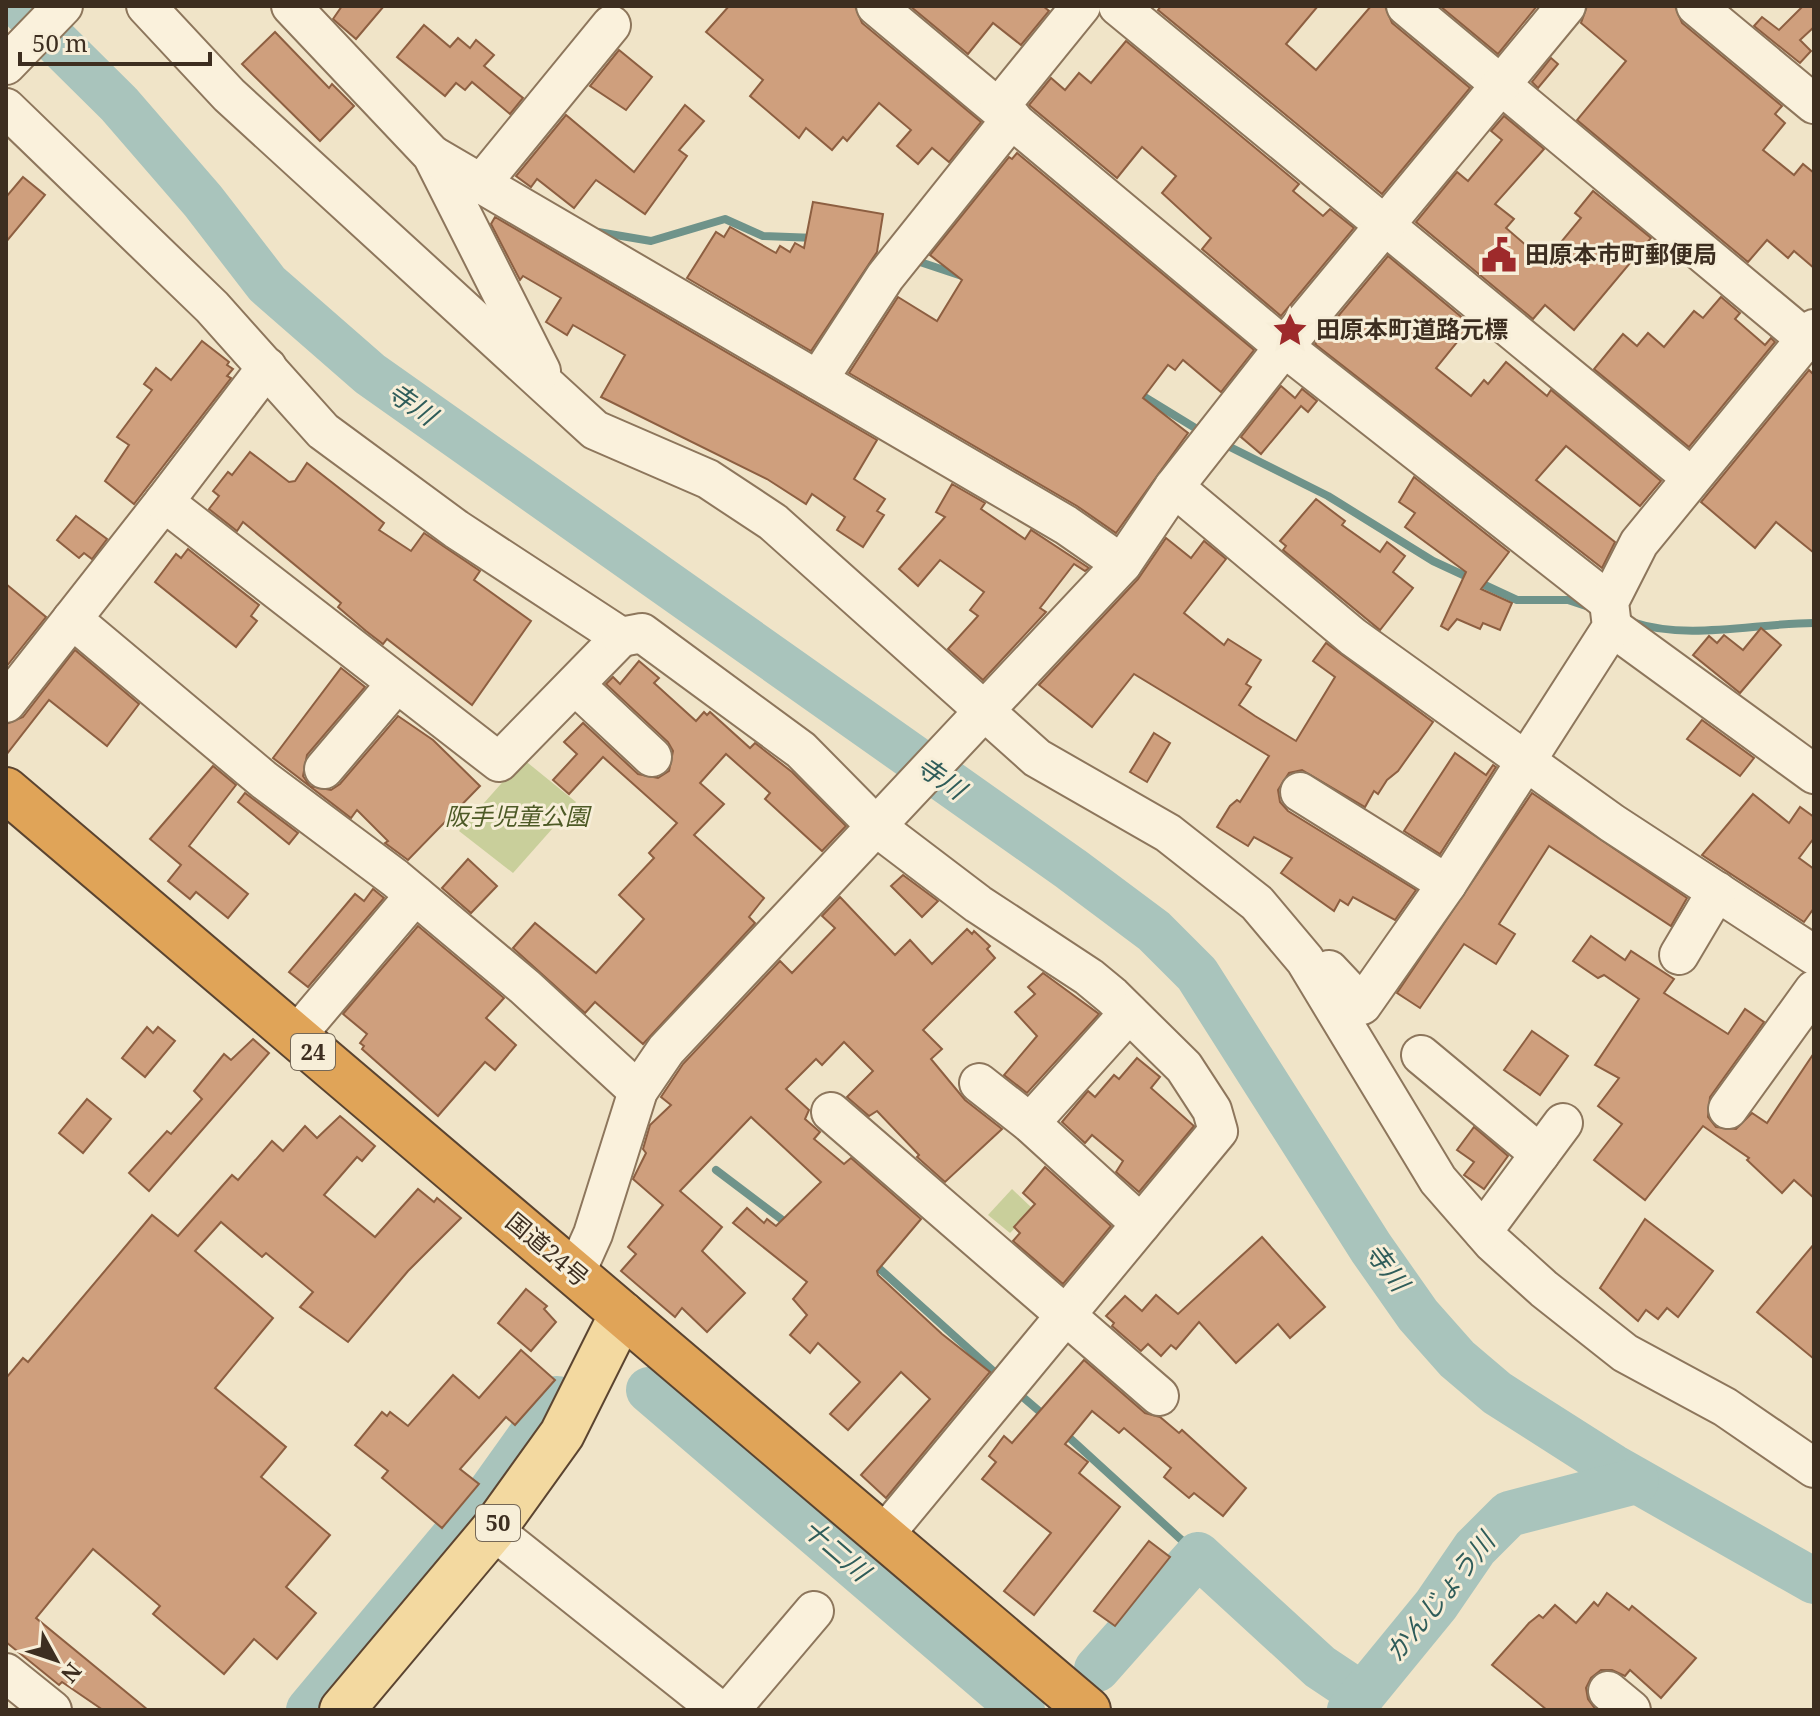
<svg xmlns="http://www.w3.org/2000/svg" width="1820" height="1716" viewBox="0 0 1820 1716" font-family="'Noto Serif','Noto Sans JP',serif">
<rect width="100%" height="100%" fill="#f0e4c8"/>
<g fill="#c9cf9b">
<polygon points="523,759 576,802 513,873 459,831"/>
<polygon points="1012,1189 1033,1209 1010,1233 988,1215"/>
</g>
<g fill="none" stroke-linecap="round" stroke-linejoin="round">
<g stroke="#6f938a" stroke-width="8">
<polyline points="598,232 651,241 725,219 763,236 816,238"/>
<polyline points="914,260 962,276"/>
<polyline points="1138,393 1205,434"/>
<polyline points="1220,442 1328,496 1433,561 1517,600 1568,600 1589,607"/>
<path d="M1632,622C1688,641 1756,623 1814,623"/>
<polyline points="716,1170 789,1225"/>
<polyline points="871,1261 1001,1378"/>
<polyline points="1017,1392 1046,1417"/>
<polyline points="1062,1431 1198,1555"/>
</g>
<g stroke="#a9c4bc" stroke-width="46">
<polyline points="20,6 119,104 203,201 267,284 370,374 1071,869 1154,931 1197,974 1371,1248 1418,1315 1457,1359 1497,1393 1613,1467 1814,1581"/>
<polyline points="649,1390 1022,1710"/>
<polyline points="1097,1669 1198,1555 1320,1667 1362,1695"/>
<polyline points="309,1710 487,1497 557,1399"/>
<polyline points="1350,1710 1436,1605 1475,1548 1509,1514 1636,1481"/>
</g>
</g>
<g fill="#cf9f7d" stroke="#8d5f41" stroke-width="2">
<polygon points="342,6 384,6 356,39 333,19"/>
<polygon points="729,6 855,6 862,23 981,122 949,162 932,148 918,164 897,146 911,130 879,103 847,141 843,137 832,150 806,128 799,138 750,96 763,80 706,32"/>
<polygon points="910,6 1043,6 1049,11 1021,45 993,23 968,54"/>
<polygon points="1161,6 1318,6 1286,44 1316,70 1371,6 1385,6 1392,23 1470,88 1382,194 1158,10"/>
<polygon points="1440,6 1537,6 1498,54"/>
<polygon points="1587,6 1675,6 1682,23 1782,106 1775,114 1785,123 1763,150 1794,175 1803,164 1814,173 1814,268 1794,251 1788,258 1767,240 1748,262 1577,120 1626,61 1581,23"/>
<polygon points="1803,6 1814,6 1814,27 1800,40 1811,51 1800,63 1754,26 1762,17 1779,30"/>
<polygon points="424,25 450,47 458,38 470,48 476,40 494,55 484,66 523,98 510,114 472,82 465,90 456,83 445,96 397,57"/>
<polygon points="275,32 329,88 332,84 354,106 320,141 242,64"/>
<polygon points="1126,41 1299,184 1293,191 1323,216 1330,209 1354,228 1281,316 1202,249 1211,238 1162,193 1176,176 1142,147 1117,178 1029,105 1051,78 1065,90 1079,73 1091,83"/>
<polygon points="619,50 652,77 626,110 590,86"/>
<polygon points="1551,58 1558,64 1538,88 1532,82"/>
<polygon points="685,105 704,121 679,150 687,156 645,214 596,180 574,208 537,179 531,187 516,176 566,115 634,172"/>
<polygon points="1504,116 1544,149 1495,204 1514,219 1506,228 1542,259 1550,249 1553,252 1581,218 1575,213 1593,191 1651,238 1574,330 1545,305 1533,319 1416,222 1457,172 1468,181 1502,140 1491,131"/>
<polygon points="1017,153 1254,350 1221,392 1183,360 1175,370 1168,365 1143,398 1188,433 1116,533 1077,506 849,373 898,297 937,321 962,280 930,255 1009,157 1012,159"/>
<polygon points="23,177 45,195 6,242 6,197"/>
<polygon points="813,202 883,214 877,252 811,351 687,278 716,232 724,237 730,227 776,253 780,246 790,252 795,243 804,248"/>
<polygon points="495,217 877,440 854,479 885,499 877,511 884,515 863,547 837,530 845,517 812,494 806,504 767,479 601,397 625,355 573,325 567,335 546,322 561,298 523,276 520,280 491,224"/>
<polygon points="1388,256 1471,325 1436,368 1471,396 1484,380 1488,384 1506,362 1547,396 1551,390 1661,481 1640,506 1566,446 1536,480 1615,542 1602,568 1315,344"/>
<polygon points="1721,297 1740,313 1735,319 1765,345 1771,338 1775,342 1689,447 1594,369 1623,334 1637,346 1648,333 1664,347 1694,311 1703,318"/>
<polygon points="202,341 229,362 227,365 233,369 227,376 231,378 134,504 105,481 129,445 117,437 152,390 144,384 156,368 171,380"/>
<polygon points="1809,370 1814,375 1814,553 1776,522 1755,548 1701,502"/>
<polygon points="1281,386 1295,398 1302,389 1317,401 1308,412 1301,406 1261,454 1241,437"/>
<polygon points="250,452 289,482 295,481 307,463 384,523 379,530 411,551 424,533 480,571 474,580 531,621 472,705 387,639 383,644 366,631 338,607 341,603 243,522 237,531 209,509 219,496 213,491 228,472 232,475"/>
<polygon points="1414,477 1509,552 1481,589 1512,603 1500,630 1483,623 1480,629 1457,619 1448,630 1441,626 1466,572 1405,527 1415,513 1399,502"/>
<polygon points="952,484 985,503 981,509 1025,539 1031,530 1089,568 1085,571 1074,564 1040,608 1046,612 983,680 948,649 978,616 970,610 984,592 940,560 918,586 899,569 945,517 936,512"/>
<polygon points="1316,499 1345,521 1342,525 1380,552 1387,542 1405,556 1393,572 1413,588 1380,630 1283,550 1286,546 1280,541"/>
<polygon points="76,516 107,539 92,559 84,553 79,558 57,540"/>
<polygon points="1166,538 1191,558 1204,541 1226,559 1184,613 1224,645 1228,639 1261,660 1246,684 1251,687 1239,705 1255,716 1296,741 1335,677 1313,661 1326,643 1433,722 1398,771 1387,780 1378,794 1374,791 1365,807 1302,770 1289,773 1278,790 1280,802 1288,811 1416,890 1395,920 1353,897 1348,905 1340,900 1334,911 1281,873 1292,858 1254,837 1248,846 1217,827 1230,806 1237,800 1240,802 1269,756 1134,674 1092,727 1039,685 1138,579"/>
<polygon points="188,549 259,605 251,616 257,621 236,647 155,582 176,554 181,558"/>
<polygon points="6,584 46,617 6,667"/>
<polygon points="1761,628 1781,645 1740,693 1693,655 1709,636 1717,643 1724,635 1743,650"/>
<polygon points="75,650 139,704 107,746 49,700 6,755 6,724 23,717"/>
<polygon points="639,661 659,678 654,683 696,721 704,712 707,715 710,712 750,748 755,743 792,772 846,826 822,851 765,799 770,793 726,754 700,783 724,804 694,835 764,898 749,917 755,923 643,1044 595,1002 585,1013 513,948 535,923 596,973 644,919 619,895 654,858 649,853 677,823 603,757 569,794 553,780 577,754 564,742 583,723 638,774 658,778 669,771 673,751 668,742 606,684 613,677 620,684"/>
<polygon points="341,668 365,687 307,755 303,776 310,786 331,790 340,784 398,716 433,740 480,786 408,860 385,843 388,841 357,810 351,818 273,758"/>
<polygon points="1702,720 1754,758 1740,776 1687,739"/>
<polygon points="1154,733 1170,743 1147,782 1130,772"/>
<polygon points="1455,753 1486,775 1493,765 1496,767 1440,854 1404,831"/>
<polygon points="213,766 236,785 189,846 248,894 228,918 196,892 190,899 168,881 181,865 150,839"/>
<polygon points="245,793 298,833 289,844 238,802"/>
<polygon points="1532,793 1687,898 1671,926 1549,846 1499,924 1515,934 1496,964 1464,944 1420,1008 1397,993"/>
<polygon points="1753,794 1789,823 1800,807 1814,817 1814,838 1799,858 1814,869 1814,908 1804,922 1702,855"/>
<polygon points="468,859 497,886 471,913 442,888"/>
<polygon points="903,875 938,901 922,917 891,886"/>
<polygon points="373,889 384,898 308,987 289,972 355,894 364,901"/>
<polygon points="840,897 895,955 910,940 932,964 967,929 972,934 974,931 990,946 987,949 995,958 923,1030 942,1049 931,1059 965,1100 1002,1129 945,1182 917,1157 919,1155 877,1111 869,1116 847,1097 873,1071 844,1042 822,1065 816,1059 786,1089 809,1110 805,1119 820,1132 814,1139 844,1164 851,1158 921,1219 877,1271 878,1275 942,1334 990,1372 886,1498 861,1475 930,1399 901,1372 848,1430 830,1414 860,1382 818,1343 810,1353 790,1335 807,1315 793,1299 807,1282 733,1223 747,1208 764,1223 767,1219 776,1226 821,1182 751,1117 680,1191 722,1227 702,1251 745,1293 707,1332 682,1308 675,1317 621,1271 636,1254 628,1247 663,1205 633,1179 646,1153 643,1149 650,1125 671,1105 661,1097 683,1064 780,961 792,973 835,928 822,916"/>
<polygon points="418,926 504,998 486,1018 516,1045 495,1070 485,1062 438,1116 362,1049 364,1046 360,1043 367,1034 343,1014"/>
<polygon points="1591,936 1625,960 1631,951 1674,979 1664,993 1728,1034 1745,1009 1764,1022 1710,1097 1708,1117 1716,1127 1736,1129 1752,1113 1767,1123 1814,1053 1814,1198 1794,1180 1782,1193 1747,1160 1749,1158 1703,1126 1645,1200 1594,1160 1622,1124 1598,1106 1619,1078 1595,1065 1639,999 1604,975 1598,978 1573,961"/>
<polygon points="1043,973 1099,1014 1027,1093 1004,1075 1037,1036 1015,1012 1035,994 1028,987"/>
<polygon points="147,1027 153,1033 158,1027 175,1041 145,1077 122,1058"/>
<polygon points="1532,1031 1568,1056 1540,1095 1504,1070"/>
<polygon points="253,1039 269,1053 149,1191 129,1173 167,1131 171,1134 202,1099 194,1091 224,1054 231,1060"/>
<polygon points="1137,1058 1160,1077 1151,1088 1194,1126 1139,1192 1116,1172 1123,1161 1092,1135 1085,1143 1062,1122 1088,1091 1095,1097 1114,1075 1119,1079"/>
<polygon points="87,1099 111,1119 83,1153 59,1133"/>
<polygon points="340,1116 375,1146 362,1161 357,1157 324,1195 375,1237 418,1189 434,1202 437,1198 461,1218 408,1271 348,1342 300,1307 313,1292 266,1253 262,1257 221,1222 195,1251 273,1318 215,1388 286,1447 261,1477 330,1535 286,1587 316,1613 277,1659 254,1639 224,1674 153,1614 160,1606 93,1549 36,1618 148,1710 103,1710 62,1682 59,1685 6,1642 6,1378 23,1358 28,1362 152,1215 178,1236 232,1175 238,1180 272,1141 283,1151 305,1126 317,1138"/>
<polygon points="1474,1127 1508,1156 1484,1189 1464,1175 1474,1162 1457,1150"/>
<polygon points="1045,1167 1111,1226 1063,1284 1013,1241 1020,1233 1014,1227 1035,1204 1023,1193"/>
<polygon points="1645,1219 1713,1271 1678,1317 1667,1308 1658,1319 1646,1310 1638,1321 1600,1288"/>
<polygon points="1262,1237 1325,1307 1290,1338 1278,1324 1236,1363 1199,1322 1176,1349 1171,1345 1161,1356 1148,1344 1141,1351 1112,1326 1114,1323 1106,1316 1125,1296 1142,1311 1156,1295 1178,1314"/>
<polygon points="1814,1244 1814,1359 1757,1312"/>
<polygon points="526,1289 547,1306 544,1309 556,1322 531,1351 498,1323"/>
<polygon points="521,1350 555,1380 515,1425 506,1417 460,1469 479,1484 442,1528 382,1478 388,1471 355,1445 382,1412 387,1416 390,1412 408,1426 453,1375 479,1398"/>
<polygon points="1084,1360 1145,1413 1160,1417 1179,1433 1182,1430 1246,1488 1223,1516 1194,1493 1189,1498 1164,1477 1171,1468 1124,1428 1119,1433 1092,1411 1065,1444 1088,1462 1079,1473 1120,1507 1034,1615 1004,1591 1051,1533 982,1479 996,1462 989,1456 1004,1436 1012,1443"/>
<polygon points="1149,1541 1170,1557 1115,1626 1094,1611"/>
<polygon points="1607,1593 1629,1610 1632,1606 1696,1658 1661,1698 1630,1670 1625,1676 1612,1670 1601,1670 1591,1678 1586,1688 1588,1699 1596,1710 1547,1710 1492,1665 1529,1623 1539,1615 1543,1618 1555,1605 1576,1623 1594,1602 1598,1606"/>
</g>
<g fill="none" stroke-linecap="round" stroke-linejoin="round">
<g stroke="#8d765c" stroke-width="42">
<g id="minor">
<polyline points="146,6 229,95 595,430 708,479 773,522 1037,758 1168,833 1257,903 1305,960 1438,1180 1493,1243 1544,1289 1625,1353 1725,1407 1814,1468"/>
<polyline points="291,6 432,155 541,371"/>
<polyline points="876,6 1284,347 1609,602"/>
<polyline points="1118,6 1691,477"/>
<polyline points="1406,6 1806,339"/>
<polyline points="1696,6 1814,104"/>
<polyline points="6,65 63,6"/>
<polyline points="999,107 1081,6"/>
<polyline points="6,108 212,307 323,431 456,529 621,637 499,762 164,502 6,703"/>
<polyline points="432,155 1066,525 1122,564"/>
<polyline points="480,185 611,25"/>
<polyline points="818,380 885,277 1012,118"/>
<polyline points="1174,487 1353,637 1612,823 1814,955"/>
<polyline points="164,502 267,367"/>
<polyline points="72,619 264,780 395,878 525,987 638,1091"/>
<polyline points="1612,627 1814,774"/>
<polyline points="621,637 642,633 801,750 878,828 978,904 1089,977 1112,996 1184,1067 1212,1110 1218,1131 883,1536"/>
<polyline points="575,685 652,757"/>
<polyline points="324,769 396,684"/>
<polyline points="1300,792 1447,884"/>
<polyline points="1679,955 1717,891"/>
<polyline points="1329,970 1362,1005 1447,884 1612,627 1609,602 1639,543 1814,329"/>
<polyline points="295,1037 415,895"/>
<polyline points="1421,1055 1540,1154"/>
<polyline points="979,1083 1030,1123 1141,1224"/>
<polyline points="1728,1109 1814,990"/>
<polyline points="831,1112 1159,1396"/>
<polyline points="1030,1123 1129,1013"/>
<polyline points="1483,1231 1563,1123"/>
<polyline points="575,1274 593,1234 638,1091 666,1050 1122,564 1174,487 1284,347 1566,6"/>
<polyline points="493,1530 719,1710"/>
<polyline points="6,1673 52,1710"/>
<polyline points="1608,1691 1631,1710"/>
<polyline points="730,1710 814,1611"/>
</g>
</g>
<g stroke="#5b4430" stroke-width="48">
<polyline id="major" points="342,1710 493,1530 562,1434 622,1314"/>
</g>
<g stroke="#5b4430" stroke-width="48">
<polyline id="highway" points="6,790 1088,1710"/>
</g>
<use href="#minor" stroke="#faf1dc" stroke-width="38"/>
<use href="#major" stroke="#f3d9a0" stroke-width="44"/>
<use href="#highway" stroke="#e0a458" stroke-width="44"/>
</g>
<defs>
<g id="civic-bare" transform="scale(2.76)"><path d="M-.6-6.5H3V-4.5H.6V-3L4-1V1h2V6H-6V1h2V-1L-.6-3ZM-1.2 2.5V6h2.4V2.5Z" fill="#9e2a2b" stroke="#f7eed8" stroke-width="2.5" paint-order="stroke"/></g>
<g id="sight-bare" transform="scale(2.76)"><path d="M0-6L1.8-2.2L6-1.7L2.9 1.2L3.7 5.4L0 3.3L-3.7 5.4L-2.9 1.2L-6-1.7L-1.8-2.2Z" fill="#9e2a2b" stroke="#f7eed8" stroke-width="2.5" paint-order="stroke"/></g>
</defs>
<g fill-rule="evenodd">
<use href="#civic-bare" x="1499" y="255"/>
<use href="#sight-bare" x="1290" y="330"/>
</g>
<g text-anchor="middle" stroke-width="6" stroke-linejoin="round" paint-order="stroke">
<g fill="#f7eed8" stroke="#756857" stroke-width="2">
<rect x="291" y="1034" width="44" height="36" rx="6"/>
<rect x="476" y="1505" width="44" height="36" rx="6"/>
</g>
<g font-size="22" font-weight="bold" fill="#3d2e20">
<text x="313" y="1060">24</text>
<text x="498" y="1531">50</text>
</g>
<g font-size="24" font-weight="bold" fill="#3d2e20" stroke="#f7eed8" text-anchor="start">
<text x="1525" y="263">田原本市町郵便局</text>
<text x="1316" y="338">田原本町道路元標</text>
</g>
<g font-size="24" font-style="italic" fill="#4d5a26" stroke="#f7eed8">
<text x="517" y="825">阪手児童公園</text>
</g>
<g font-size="24" fill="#3d2e20" stroke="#f7eed8">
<text transform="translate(547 1250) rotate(40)" y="8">国道24号</text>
</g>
<g font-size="26" font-style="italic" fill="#2f5d5a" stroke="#f7eed8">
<text transform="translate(412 404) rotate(35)" y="9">寺川</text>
<text transform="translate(941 778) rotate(35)" y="9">寺川</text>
<text transform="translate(1387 1267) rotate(53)" y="9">寺川</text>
<text transform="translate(836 1550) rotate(41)" y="9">十二川</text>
<text transform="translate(1440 1597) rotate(-51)" y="9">かんじょう川</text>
</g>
</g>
<rect width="1820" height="1716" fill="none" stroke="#3d2e20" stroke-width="16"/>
<g transform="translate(56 1660) rotate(130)" stroke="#f7eed8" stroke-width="6" paint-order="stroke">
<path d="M0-6L14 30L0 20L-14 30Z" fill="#3d2e20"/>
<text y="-12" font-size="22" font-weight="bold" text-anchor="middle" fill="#3d2e20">N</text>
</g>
<path d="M20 52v12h190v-12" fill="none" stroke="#3d2e20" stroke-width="4"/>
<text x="32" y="52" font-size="24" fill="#3d2e20" stroke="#f7eed8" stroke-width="6" paint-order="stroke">50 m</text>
</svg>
